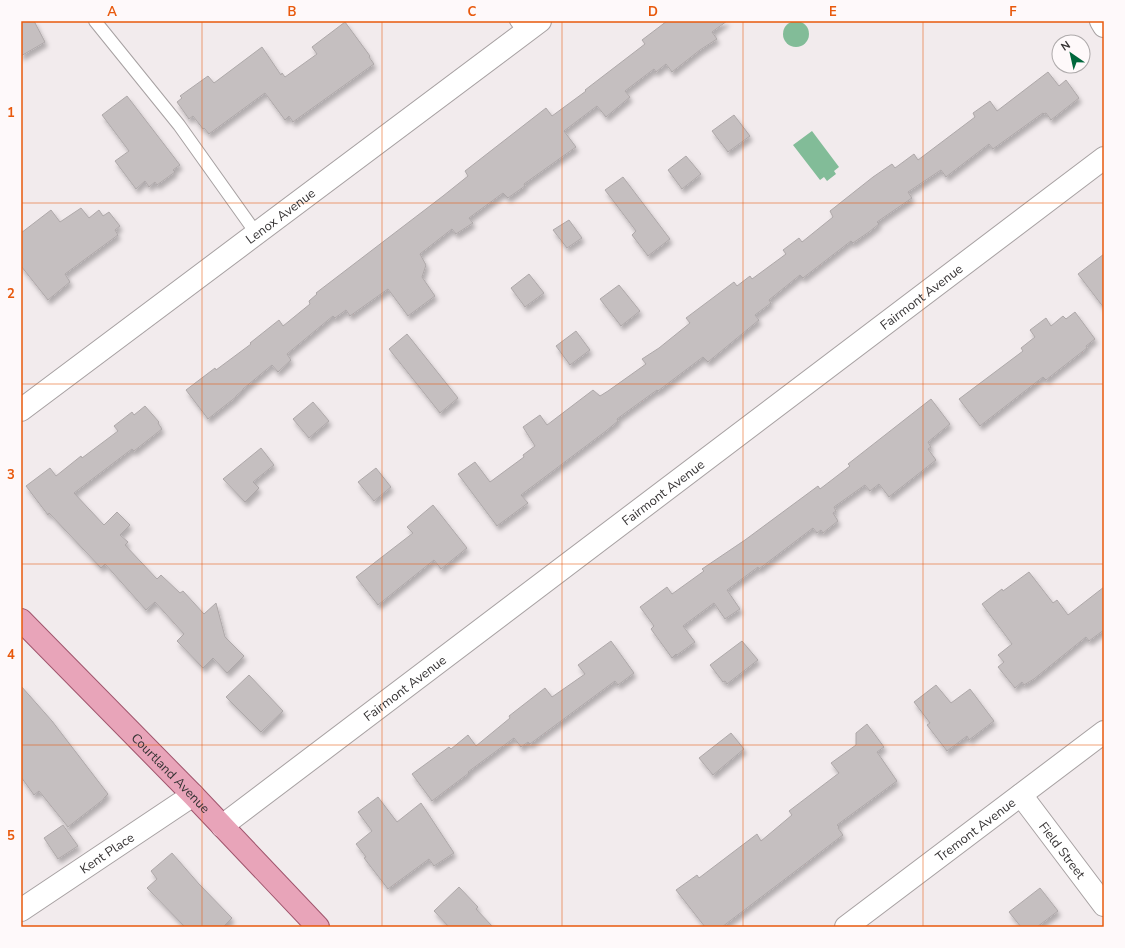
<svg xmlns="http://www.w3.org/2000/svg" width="1125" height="948" viewBox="0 0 1125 948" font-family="'Nunito Sans',sans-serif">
<defs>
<filter id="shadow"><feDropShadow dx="2.5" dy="4.5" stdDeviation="2" flood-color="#0004"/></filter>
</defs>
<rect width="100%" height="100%" fill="#f2ebed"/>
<g fill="#82bc98">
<circle cx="796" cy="34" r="13"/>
<polygon points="812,131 839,167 834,171 836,174 827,181 824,177 820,180 793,145"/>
</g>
<g fill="#c5bfc0" stroke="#aea8a9" filter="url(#shadow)">
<polygon points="21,21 34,21 45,42 21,56"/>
<polygon points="667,21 727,21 712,32 717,39 700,50 672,72 666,64 656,72 654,69 625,91 630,97 606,117 597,106 564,131 576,147 524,184 525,186 508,198 503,193 469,218 473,223 456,234 452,229 420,254 426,265 422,277 435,296 408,316 388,289 350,316 346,310 335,318 333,316 287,354 291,360 278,372 272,365 243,389 243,390 236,396 236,397 208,419 186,390 215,368 216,370 251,344 250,343 279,320 283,326 310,304 309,301 317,294 316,293 443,196 468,176 465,171 546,108 552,116 586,91 585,90 645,44 642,40"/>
<polygon points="345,22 370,56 369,57 374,64 293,122 289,116 285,120 265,93 209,134 204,128 203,129 193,116 189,119 177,102 182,98 180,96 208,76 214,83 262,47 281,75 282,73 285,77 317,54 312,47"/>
<polygon points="1048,72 1059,86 1066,80 1079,98 1051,120 1046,113 1044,114 1043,113 993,149 989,144 946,177 941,170 908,192 912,198 877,222 879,224 869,232 853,243 851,241 803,278 800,275 769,300 771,303 755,315 759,320 708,362 703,357 658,391 657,390 617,419 618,421 606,431 521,495 528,503 497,526 458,474 475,462 490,482 524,457 523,455 535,446 523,427 540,415 547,425 593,390 600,396 608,391 646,364 642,359 659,348 690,323 686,318 734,282 737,286 750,276 752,279 786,254 783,250 799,238 802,242 833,217 830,211 873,177 892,164 895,168 914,154 918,160 975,117 973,113 990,101 997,111"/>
<polygon points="127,96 180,165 173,170 175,172 157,185 155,182 149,187 145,181 136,189 115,161 129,151 102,115"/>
<polygon points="734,115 750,136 728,152 712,131"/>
<polygon points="686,156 701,174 682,189 668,170"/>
<polygon points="623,177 670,239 648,256 632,235 636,231 605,190"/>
<polygon points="81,208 89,218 99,210 103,216 109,212 120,226 115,230 118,235 65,274 70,282 48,300 21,266 21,233 51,210 60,222"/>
<polygon points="569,220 582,238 567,248 553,230"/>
<polygon points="1104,254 1104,308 1078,274"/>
<polygon points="529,274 544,293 525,307 511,288"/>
<polygon points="619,285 640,311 621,326 600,299"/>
<polygon points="1075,312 1095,339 1086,346 1087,348 1046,380 1043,377 980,426 959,399 1023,351 1021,348 1035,337 1030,330 1046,318 1051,326 1063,316 1066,319"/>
<polygon points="576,331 590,350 570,365 556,346"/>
<polygon points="407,334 458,398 440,413 389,349"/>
<polygon points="931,399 950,424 928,442 931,447 928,449 936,460 889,497 879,484 870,491 865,485 834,507 836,511 833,513 838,521 823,533 821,530 817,533 813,528 759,569 758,567 727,590 740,609 725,619 714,603 683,626 695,642 677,655 676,654 672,658 651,629 654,626 640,607 667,587 672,594 704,571 702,569 745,540 818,486 820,489 850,466 848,464"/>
<polygon points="313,402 329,421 309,438 293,419"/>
<polygon points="145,406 159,422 158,423 162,429 134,451 132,449 74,493 104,525 117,512 130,525 120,535 128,542 125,545 157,579 161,575 180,593 183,591 204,614 216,603 225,637 244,656 227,673 213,658 203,668 177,641 184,634 155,602 146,610 105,564 101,568 49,513 48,515 26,486 50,468 56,476 81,456 82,458 118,431 114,426 132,412 134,415"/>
<polygon points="261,448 274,465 253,482 259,488 245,502 223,479"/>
<polygon points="376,468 391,487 374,501 358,482"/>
<polygon points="433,505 467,548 441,569 434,560 378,605 356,577 413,533 407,527"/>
<polygon points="1029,572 1053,603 1057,600 1068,615 1104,587 1104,630 1089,641 1086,637 1034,679 1024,685 1022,682 1015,688 998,667 1004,662 998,655 1012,644 982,604 1002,589 1003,591"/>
<polygon points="611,641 634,673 618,685 615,681 530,744 528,742 521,747 514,738 468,772 469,773 432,801 412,774 449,747 451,749 468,735 476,746 510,718 509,716 545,688 552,697 585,674 578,665"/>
<polygon points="742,641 758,660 727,684 725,681 723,682 710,665"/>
<polygon points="249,675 283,711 261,732 226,697"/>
<polygon points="936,685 951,703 970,689 994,721 969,740 967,736 947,751 927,725 930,723 914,702"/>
<polygon points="21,686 52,721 108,794 104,798 104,799 68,827 39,791 34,795 21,777"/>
<polygon points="867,724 884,747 877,752 897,781 837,825 839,827 838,828 843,835 722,927 705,927 676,890 697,875 699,878 757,834 761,841 792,815 789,811 839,773 831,763 856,745 856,733"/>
<polygon points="731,733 744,749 713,775 699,758"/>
<polygon points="378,797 397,822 421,803 454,853 434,866 429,859 388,889 364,858 366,857 356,844 372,831 358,812"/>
<polygon points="63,825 78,846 58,859 44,838"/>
<polygon points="172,853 199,884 232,918 223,927 185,927 147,888 157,879 151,871"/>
<polygon points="459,887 478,907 476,909 493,927 449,927 434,911"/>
<polygon points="1040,888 1058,911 1037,927 1021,927 1009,912"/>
</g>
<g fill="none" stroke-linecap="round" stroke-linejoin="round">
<g stroke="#a7a1a2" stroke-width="14">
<g id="service">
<polyline points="95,21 179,125 256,233"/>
<polyline points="516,21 524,32"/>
</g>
</g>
<g stroke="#a7a1a2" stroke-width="24">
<g id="minor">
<polyline points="1101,21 1104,26"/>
<path id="s1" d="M21,410L540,21"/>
<path id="s2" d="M1021,795L1104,905"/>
<path id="s3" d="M222,826L1104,158"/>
<path id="s4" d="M21,910L193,795"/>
<path id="s5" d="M846,927L1104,732"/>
</g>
</g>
<g stroke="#a0556d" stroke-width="24">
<g id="primary">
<path id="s6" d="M21,620L193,795L318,927"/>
</g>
</g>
<use href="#service" stroke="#fff" stroke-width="12"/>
<use href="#minor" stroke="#fff" stroke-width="22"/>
<use href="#primary" stroke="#e8a4b9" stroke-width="22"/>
</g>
<path fill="none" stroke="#e8590c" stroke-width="1" stroke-opacity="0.55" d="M202,21V927M382,21V927M562,21V927M743,21V927M923,21V927M21,203H1104M21,384H1104M21,564H1104M21,745H1104"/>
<g text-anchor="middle" stroke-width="3" stroke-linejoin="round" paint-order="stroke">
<g font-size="13" fill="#363334" stroke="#fef9fa">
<text dy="5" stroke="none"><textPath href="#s1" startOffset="324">Lenox Avenue</textPath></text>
<text dy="5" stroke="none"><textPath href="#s3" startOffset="877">Fairmont Avenue</textPath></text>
<text dy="5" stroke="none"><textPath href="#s3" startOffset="553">Fairmont Avenue</textPath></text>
<text dy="5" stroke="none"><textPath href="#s3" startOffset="229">Fairmont Avenue</textPath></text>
<text dy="5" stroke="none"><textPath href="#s6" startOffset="214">Courtland Avenue</textPath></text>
<text dy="5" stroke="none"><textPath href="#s5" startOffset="162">Tremont Avenue</textPath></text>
<text dy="5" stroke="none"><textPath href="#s2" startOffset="69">Field Street</textPath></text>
<text dy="5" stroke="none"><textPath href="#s4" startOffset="103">Kent Place</textPath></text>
</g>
</g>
<rect width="1125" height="948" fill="none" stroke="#fef9fa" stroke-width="44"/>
<g transform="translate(1071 54) rotate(326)"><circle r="19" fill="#fef9fa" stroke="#aeaaab"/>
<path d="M0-3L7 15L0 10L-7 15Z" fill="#00673c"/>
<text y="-6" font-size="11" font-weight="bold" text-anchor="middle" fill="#363334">N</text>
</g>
<rect x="22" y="22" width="1081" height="904" fill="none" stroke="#e8590c" stroke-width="1.5"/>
<g font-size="13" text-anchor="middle" font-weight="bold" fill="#e8590c">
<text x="112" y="16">A</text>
<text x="292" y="16">B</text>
<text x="472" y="16">C</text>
<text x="653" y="16">D</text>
<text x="833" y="16">E</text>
<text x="1013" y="16">F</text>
<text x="11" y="117">1</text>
<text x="11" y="298">2</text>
<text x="11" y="479">3</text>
<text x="11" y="659">4</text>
<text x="11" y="840">5</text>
</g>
</svg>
